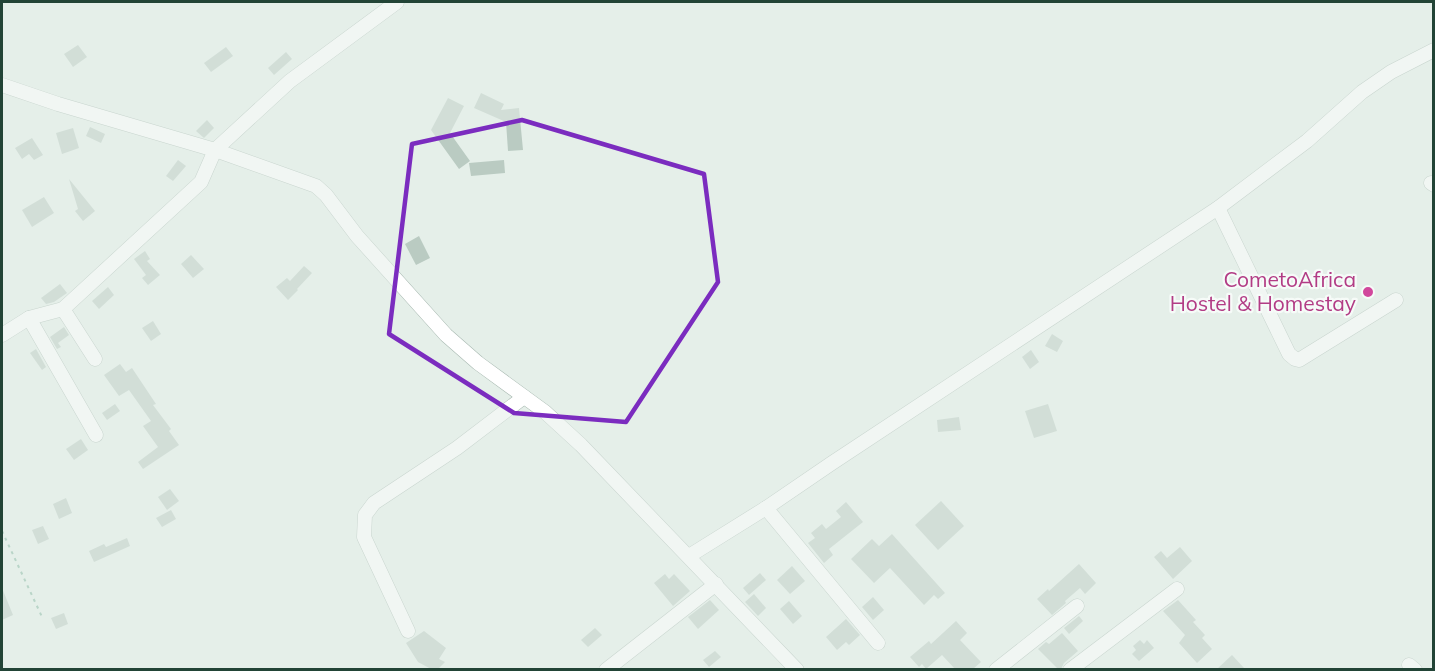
<svg xmlns="http://www.w3.org/2000/svg" width="1435" height="671" viewBox="0 0 1435 671" font-family="Mulish,sans-serif">
<rect width="100%" height="100%" fill="#e5efe9"/>
<g fill="#bacbc2">
<polygon points="78,45 87,57 73,67 64,54"/>
<polygon points="226,47 233,56 211,72 204,63"/>
<polygon points="286,52 292,59 274,75 268,68"/>
<polygon points="481,93 504,104 501,110 519,108 523,150 508,151 506,122 474,108"/>
<polygon points="448,98 464,106 450,133 470,161 459,169 431,130"/>
<polygon points="207,120 214,128 204,138 196,131"/>
<polygon points="90,127 105,134 101,143 86,136"/>
<polygon points="73,128 79,148 62,154 56,133"/>
<polygon points="32,138 43,155 34,160 29,154 22,159 15,148"/>
<polygon points="178,160 186,166 173,181 166,176"/>
<polygon points="504,160 505,173 471,176 469,163"/>
<polygon points="69,179 95,211 83,221 75,211 78,209"/>
<polygon points="44,197 54,213 32,227 22,210"/>
<polygon points="419,236 430,258 416,265 405,244"/>
<polygon points="145,251 150,259 147,261 160,275 148,285 142,278 146,275 134,259"/>
<polygon points="191,255 204,269 193,278 181,264"/>
<polygon points="304,266 312,273 297,289 298,290 288,300 276,287 287,278 290,281"/>
<polygon points="60,284 67,293 54,302 46,304 41,298"/>
<polygon points="108,287 114,295 99,309 92,301"/>
<polygon points="153,321 161,334 151,341 142,328"/>
<polygon points="64,327 69,335 58,343 61,347 57,349 50,337"/>
<polygon points="1052,334 1063,341 1057,352 1045,346"/>
<polygon points="36,349 46,367 42,370 30,353"/>
<polygon points="1031,350 1039,362 1030,369 1022,357"/>
<polygon points="120,364 126,372 132,368 156,404 153,405 171,429 169,431 179,445 143,469 138,462 158,447 143,426 151,421 129,390 119,396 104,375"/>
<polygon points="115,404 120,411 107,420 102,413"/>
<polygon points="1048,404 1057,431 1034,438 1025,411"/>
<polygon points="959,417 961,430 938,432 937,420"/>
<polygon points="81,439 88,450 74,460 66,449"/>
<polygon points="170,489 179,501 167,510 158,497"/>
<polygon points="66,498 72,513 59,519 53,504"/>
<polygon points="941,501 964,526 938,550 915,525"/>
<polygon points="846,502 863,522 829,549 833,555 824,563 808,543 815,538 811,533 822,524 826,529 841,517 836,511"/>
<polygon points="171,510 176,519 162,527 156,518"/>
<polygon points="43,526 49,539 38,544 32,530"/>
<polygon points="892,534 945,593 938,599 934,595 924,605 890,568 874,583 851,559 872,539 879,546"/>
<polygon points="127,538 130,546 94,562 89,551 104,544 106,547"/>
<polygon points="1180,547 1192,561 1173,579 1154,557 1161,551 1167,558"/>
<polygon points="1079,564 1096,583 1085,594 1080,588 1065,601 1066,603 1052,615 1037,599 1048,589 1049,591"/>
<polygon points="792,566 805,581 790,594 777,580"/>
<polygon points="760,573 766,580 749,595 743,588"/>
<polygon points="665,574 669,579 674,574 690,591 673,606 654,583"/>
<polygon points="2,588 13,615 2,620"/>
<polygon points="754,594 766,608 758,616 745,602"/>
<polygon points="873,597 884,610 873,620 862,607"/>
<polygon points="710,600 719,610 698,629 688,617"/>
<polygon points="1178,600 1196,620 1193,622 1205,635 1202,638 1212,649 1197,663 1179,643 1185,635 1163,611"/>
<polygon points="789,601 802,616 793,624 780,609"/>
<polygon points="64,613 68,624 56,629 51,618"/>
<polygon points="1079,616 1083,621 1069,634 1064,628"/>
<polygon points="846,619 860,635 849,645 846,642 837,650 826,637"/>
<polygon points="956,621 967,633 960,640 981,662 973,669 955,669 942,655 926,669 922,664 919,667 910,657 929,641 931,644"/>
<polygon points="595,628 602,635 588,647 581,640"/>
<polygon points="424,631 446,648 439,659 445,662 438,669 431,669 418,662 406,643"/>
<polygon points="1062,633 1078,651 1064,663 1061,669 1058,669 1038,649 1046,642 1049,644"/>
<polygon points="1140,640 1144,644 1147,640 1154,648 1139,661 1132,654 1136,650 1133,646"/>
<polygon points="715,651 721,657 709,667 703,660"/>
<polygon points="1232,655 1245,669 1217,669"/>
</g>
<g fill="none" stroke-linecap="round" stroke-linejoin="round">
<g stroke="#a7b8b0" stroke-width="15">
<g id="minor">
<polyline points="2,85 58,104 215,150 316,186 326,195 357,236 446,335 478,363 545,412 581,445 797,670"/>
<polyline points="1431,183 1434,185"/>
<polyline points="1218,208 1289,354 1295,359 1299,360 1396,300"/>
<polyline points="63,309 95,359"/>
<polyline points="29,318 96,435"/>
<polyline points="2,335 29,318 63,309 201,182 215,150 290,81 397,2"/>
<polyline points="766,508 878,643"/>
<polyline points="689,556 766,508 832,463 1218,208 1307,141 1362,92 1391,72 1434,50"/>
<polyline points="408,631 364,537 365,515 374,503 457,448 524,397"/>
<polyline points="1409,665 1415,670"/>
<polyline points="606,670 716,584"/>
<polyline points="996,670 1077,606"/>
<polyline points="1070,670 1177,589"/>
</g>
</g>
<polyline stroke="#83b6a0" stroke-width="2" stroke-dasharray="3 4.5" stroke-linecap="butt" points="2,531 43,619"/>
<use href="#minor" stroke="#fff" stroke-width="14"/>
</g>
<path d="M0 0H1435V671H0ZM522,120L704,174L718,282L626,422L514,413L389,334L412,144Z" fill="#e5efe9" fill-opacity=".55" fill-rule="evenodd"/>
<path fill="none" stroke="#7b2cbf" stroke-width="4.5" stroke-linejoin="round" d="M522,120L704,174L718,282L626,422L514,413L389,334L412,144Z"/>
<circle fill="#d1479c" stroke="#f6fbf8" stroke-width="2" cx="1368" cy="292" r="6"/>
<g text-anchor="middle" stroke-width="4.5" stroke-linejoin="round" paint-order="stroke">
<g font-size="21" fill="#b23c85" stroke="#f6fbf8" text-anchor="end">
<text x="1356" y="287">CometoAfrica<tspan x="1356" dy="24">Hostel &amp; Homestay</tspan></text>
</g>
</g>
<rect width="1435" height="671" fill="none" stroke="#224436" stroke-width="6"/>
</svg>
